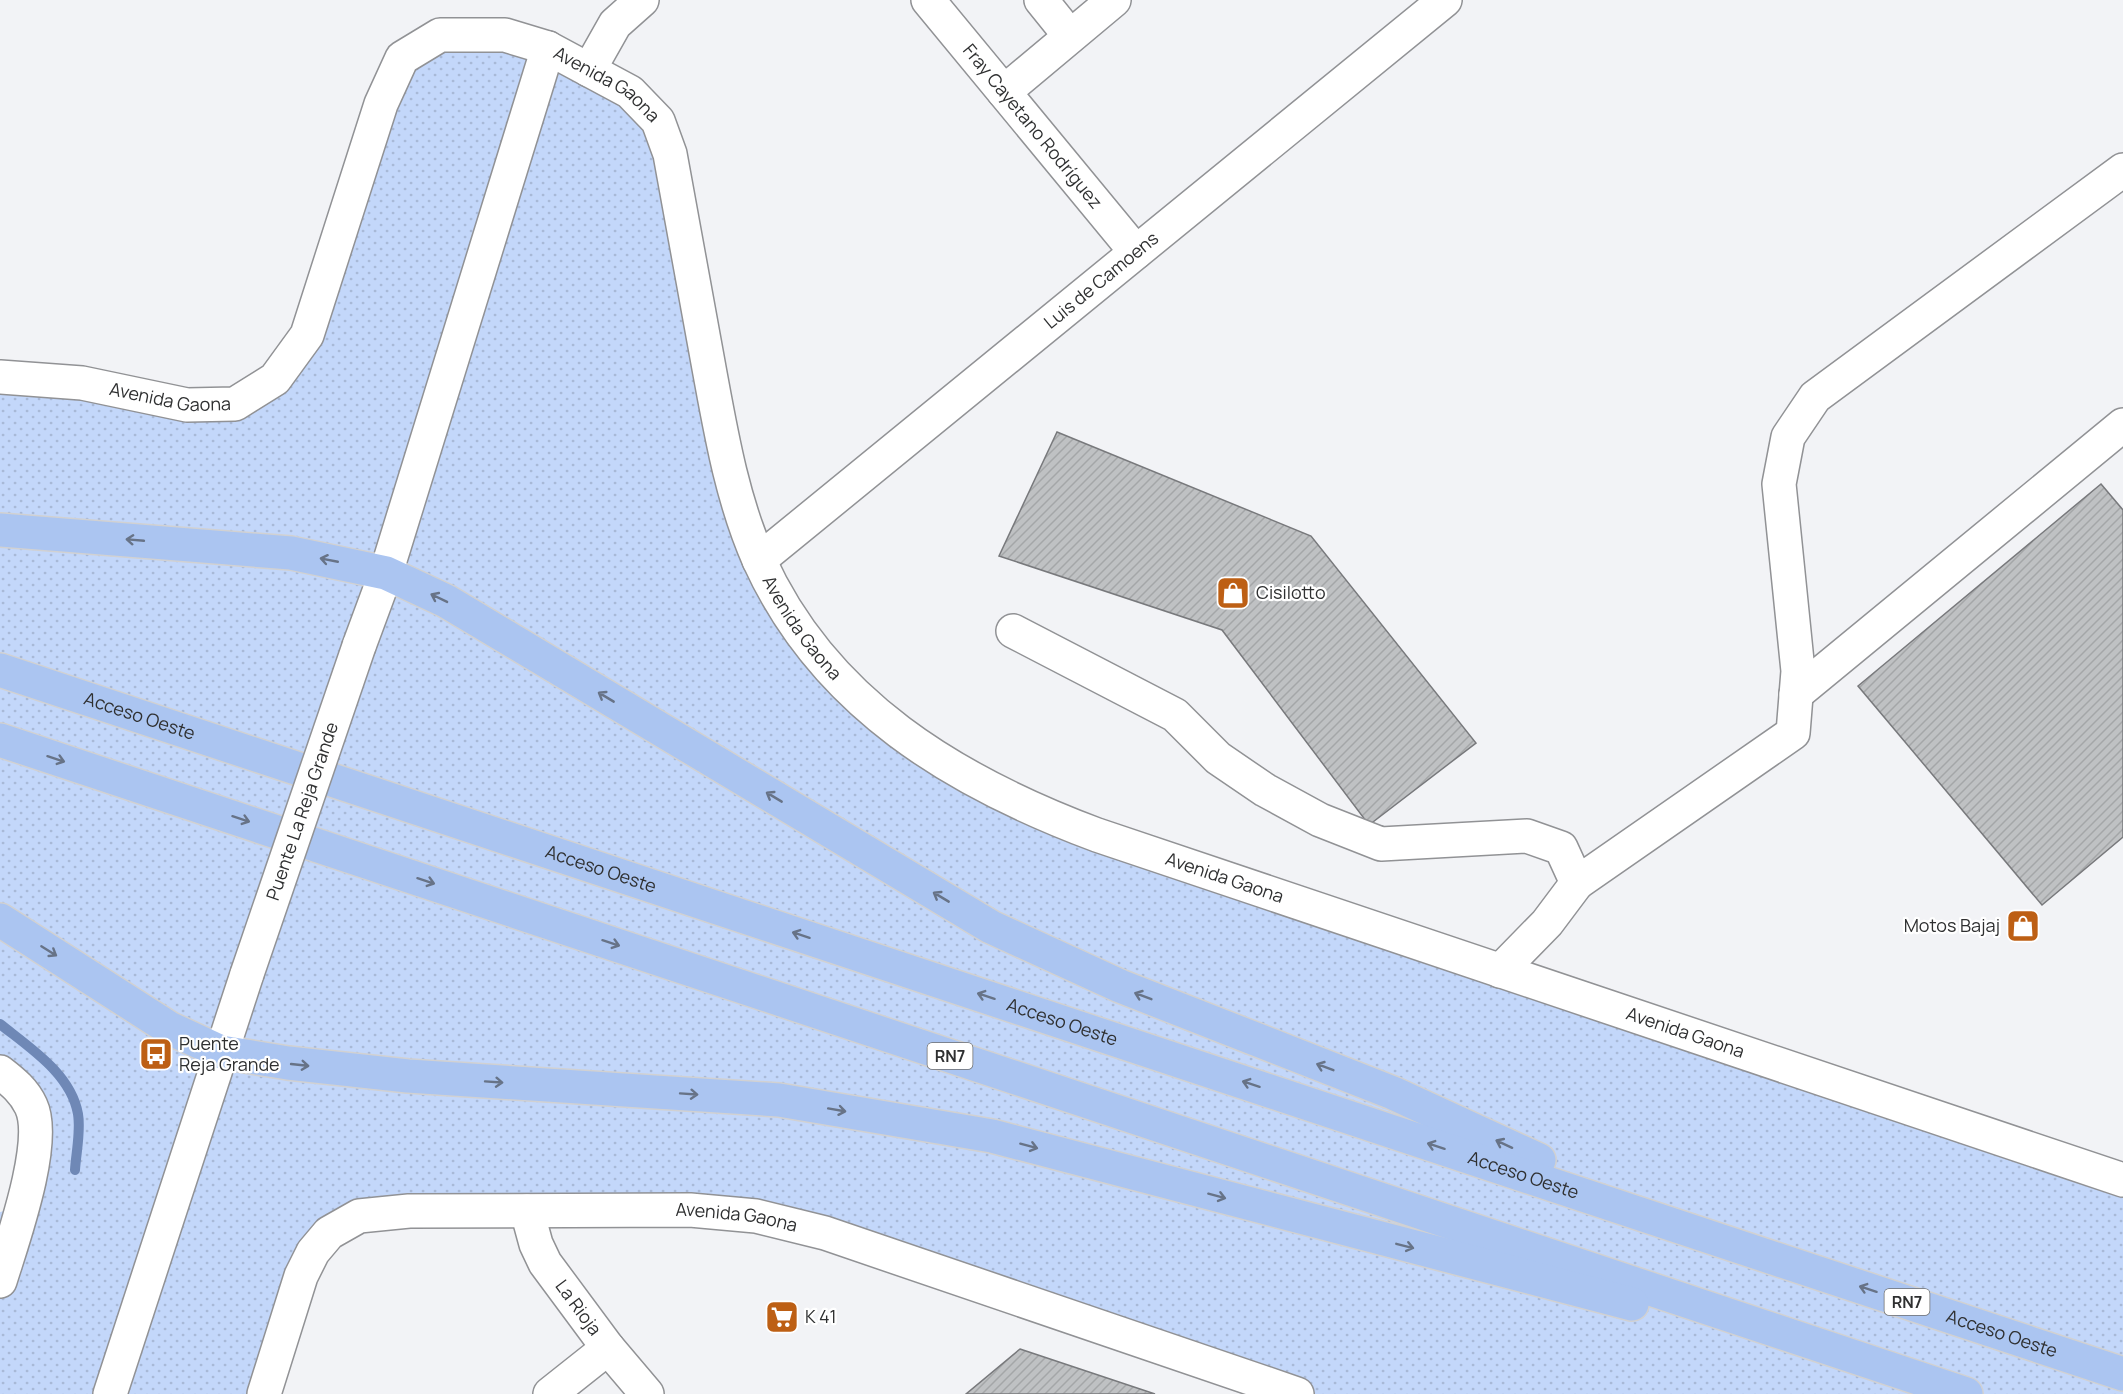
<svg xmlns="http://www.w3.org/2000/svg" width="2123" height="1394" viewBox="0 0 2123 1394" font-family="Manrope,sans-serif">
<defs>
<pattern id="grass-dots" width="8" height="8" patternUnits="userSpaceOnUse" patternTransform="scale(1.5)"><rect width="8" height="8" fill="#c3d7fa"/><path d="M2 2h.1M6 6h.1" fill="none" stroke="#a8b9d7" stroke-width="1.8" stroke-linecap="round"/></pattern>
<pattern id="building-hatch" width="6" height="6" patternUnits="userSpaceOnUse" patternTransform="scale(1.5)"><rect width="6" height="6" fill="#bfc1c3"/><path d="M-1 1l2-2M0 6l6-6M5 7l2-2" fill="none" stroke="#a4a6a8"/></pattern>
</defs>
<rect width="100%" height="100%" fill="#f2f3f6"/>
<polygon fill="url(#grass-dots)" points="505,35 658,121 729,476 790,616 963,776 2123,1180 2123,1394 1297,1394 825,1233 409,1211 329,1233 264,1394 0,1394 0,1212 23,1207 35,1133 0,1072 0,377 187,405 275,379 402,58"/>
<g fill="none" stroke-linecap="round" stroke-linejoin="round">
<path stroke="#6f88b6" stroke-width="10" d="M0,1024C30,1048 71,1074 78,1114C81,1131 76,1153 75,1170"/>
</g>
<g fill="url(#building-hatch)" stroke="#78797c" stroke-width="1.5">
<polygon points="1057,432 1311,536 1476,743 1369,825 1222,630 999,556"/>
<polygon points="2101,484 2123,510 2123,837 2042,905 1858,686"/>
<polygon points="1020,1349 1155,1394 966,1394"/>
</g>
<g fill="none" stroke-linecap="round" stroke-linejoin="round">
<g stroke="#919295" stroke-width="36">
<g id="minor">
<path id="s1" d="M928,0L1136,252"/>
<polyline points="1041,0 1070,36"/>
<polyline points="589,70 615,24 642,0"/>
<polyline points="1004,92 1114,0"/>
<path id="s2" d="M0,377L82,383L187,405L235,404L275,379L307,335L381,104L402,58L440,35H505L548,48L630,92L658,121L670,154C683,226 696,297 709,368C721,433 732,499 759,560C824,704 955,782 1097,835L2123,1180"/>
<path id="s3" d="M759,560L1445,0"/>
<polyline points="1013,631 1175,715 1218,758 1265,790 1320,820 1381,844 1527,836 1561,848 1577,883 1547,923 1500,971"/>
<polyline points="359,646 386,573 548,48"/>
<polyline points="1796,694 2123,425"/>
<polyline points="1577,883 1793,733 1798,671 1779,484 1788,437 1815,397 2123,170"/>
<path d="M0,1072C13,1082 24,1091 31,1106C48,1142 12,1242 0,1281"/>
<path id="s4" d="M527,1211L536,1244L545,1263L608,1348L647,1394"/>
<polyline points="110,1394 247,974"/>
<path id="s5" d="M264,1394L301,1276L313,1252L329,1233L359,1216L409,1211L690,1210L756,1216L825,1233L1297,1394"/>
<polyline points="550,1394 608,1348"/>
</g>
</g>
<g stroke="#d1d1d2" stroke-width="36">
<g id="highway">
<polyline points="0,530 291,553 386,573 446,601 991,927 1120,986 1393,1093 1539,1160"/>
<path id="s6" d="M0,670L2123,1374"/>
<polyline points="0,740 1966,1394"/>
<polyline points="0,920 169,1028 221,1052 288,1063 408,1076 779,1100 992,1136 1632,1304"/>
</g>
</g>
<use href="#minor" stroke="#fff" stroke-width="33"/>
<use href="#highway" stroke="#abc5f1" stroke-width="33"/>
<g stroke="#919295" stroke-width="36" stroke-linecap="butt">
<g id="minor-bridge">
<path id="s7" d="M247,974L359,646"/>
</g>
</g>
<use href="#minor-bridge" stroke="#fff" stroke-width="33"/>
</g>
<defs><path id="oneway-shaft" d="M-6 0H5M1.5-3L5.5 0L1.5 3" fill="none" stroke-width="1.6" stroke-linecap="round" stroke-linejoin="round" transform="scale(1.5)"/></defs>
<g stroke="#677387">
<use href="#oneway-shaft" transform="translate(135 540) rotate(-175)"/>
<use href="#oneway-shaft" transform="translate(329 560) rotate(-169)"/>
<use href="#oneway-shaft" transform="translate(439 598) rotate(-154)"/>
<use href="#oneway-shaft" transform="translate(606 697) rotate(-149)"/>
<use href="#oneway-shaft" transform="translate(56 759) rotate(18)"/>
<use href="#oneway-shaft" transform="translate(774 797) rotate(-149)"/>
<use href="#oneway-shaft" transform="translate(241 819) rotate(18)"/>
<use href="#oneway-shaft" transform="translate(426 881) rotate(18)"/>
<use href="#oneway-shaft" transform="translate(941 897) rotate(-149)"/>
<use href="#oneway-shaft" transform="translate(801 935) rotate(-162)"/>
<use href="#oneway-shaft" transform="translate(611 943) rotate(18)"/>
<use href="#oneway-shaft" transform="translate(49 951) rotate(32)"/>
<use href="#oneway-shaft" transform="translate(986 996) rotate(-162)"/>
<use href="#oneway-shaft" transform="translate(1143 996) rotate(-159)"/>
<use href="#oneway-shaft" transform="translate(300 1065) rotate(6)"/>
<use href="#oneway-shaft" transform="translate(1325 1067) rotate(-159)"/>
<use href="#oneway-shaft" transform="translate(494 1082) rotate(4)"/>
<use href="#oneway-shaft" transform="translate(1251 1084) rotate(-162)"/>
<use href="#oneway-shaft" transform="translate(689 1094) rotate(4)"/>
<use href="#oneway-shaft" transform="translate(837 1110) rotate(10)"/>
<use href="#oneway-shaft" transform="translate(1504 1144) rotate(-155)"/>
<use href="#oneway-shaft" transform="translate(1029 1146) rotate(15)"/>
<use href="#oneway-shaft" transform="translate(1436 1146) rotate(-162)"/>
<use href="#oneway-shaft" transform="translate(1217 1196) rotate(15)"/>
<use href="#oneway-shaft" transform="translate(1405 1246) rotate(14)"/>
<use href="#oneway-shaft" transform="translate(1868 1289) rotate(-162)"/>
</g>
<defs>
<g id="shop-square" transform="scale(1.725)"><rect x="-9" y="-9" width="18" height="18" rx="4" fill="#bd5f14" stroke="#fff"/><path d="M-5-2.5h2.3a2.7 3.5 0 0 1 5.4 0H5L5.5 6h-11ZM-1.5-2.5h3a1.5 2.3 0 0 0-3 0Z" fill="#fff"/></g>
<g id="bus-square" transform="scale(1.725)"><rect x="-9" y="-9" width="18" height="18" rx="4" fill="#bd5f14" stroke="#fff"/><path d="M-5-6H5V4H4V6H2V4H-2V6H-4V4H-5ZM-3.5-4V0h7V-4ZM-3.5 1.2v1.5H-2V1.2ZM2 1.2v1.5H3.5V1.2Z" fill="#fff"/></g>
<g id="supermarket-square" transform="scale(1.725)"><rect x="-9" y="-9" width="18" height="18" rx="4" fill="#bd5f14" stroke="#fff"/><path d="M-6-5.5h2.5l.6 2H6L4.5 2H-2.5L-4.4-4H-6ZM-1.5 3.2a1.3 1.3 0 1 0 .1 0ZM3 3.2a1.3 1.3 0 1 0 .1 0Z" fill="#fff"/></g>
</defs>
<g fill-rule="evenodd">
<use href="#shop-square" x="1233" y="593"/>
<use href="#shop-square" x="2023" y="926"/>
<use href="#bus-square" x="156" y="1054"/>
<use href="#supermarket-square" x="782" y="1317"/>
</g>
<g text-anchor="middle" stroke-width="4.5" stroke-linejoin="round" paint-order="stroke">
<g fill="#fff" stroke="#6d6e6f" stroke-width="1.5">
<rect x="927.5" y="1043" width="45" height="26" rx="4.5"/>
<rect x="1884.5" y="1289" width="45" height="26" rx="4.5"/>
</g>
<g font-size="16" font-weight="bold" fill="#2f3031">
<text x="950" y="1062">RN7</text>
<text x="1907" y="1308">RN7</text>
</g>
<g font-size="18" fill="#2f3031" stroke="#fff">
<text dy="6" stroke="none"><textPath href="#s2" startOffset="856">Avenida Gaona</textPath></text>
<text dy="6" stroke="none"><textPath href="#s1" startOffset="164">Fray Cayetano Rodríguez</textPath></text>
<text dy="6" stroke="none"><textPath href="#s3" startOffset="442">Luis de Camoens</textPath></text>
<text dy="6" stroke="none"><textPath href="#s2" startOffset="172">Avenida Gaona</textPath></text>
<text dy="6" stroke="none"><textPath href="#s2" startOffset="1452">Avenida Gaona</textPath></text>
<text dy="6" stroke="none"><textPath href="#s6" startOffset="147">Acceso Oeste</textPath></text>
<text dy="6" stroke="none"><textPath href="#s7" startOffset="172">Puente La Reja Grande</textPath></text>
<text dy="6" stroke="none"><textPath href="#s6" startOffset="633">Acceso Oeste</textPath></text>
<text dy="6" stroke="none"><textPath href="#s2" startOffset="1954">Avenida Gaona</textPath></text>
<text dy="6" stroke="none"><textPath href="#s6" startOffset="1119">Acceso Oeste</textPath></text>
<text dy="6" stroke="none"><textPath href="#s2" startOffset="2440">Avenida Gaona</textPath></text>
<text dy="6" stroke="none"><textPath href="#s6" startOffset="1605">Acceso Oeste</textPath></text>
<text dy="6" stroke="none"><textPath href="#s5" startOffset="588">Avenida Gaona</textPath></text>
<text dy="6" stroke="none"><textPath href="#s4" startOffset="111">La Rioja</textPath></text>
<text dy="6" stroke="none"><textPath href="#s6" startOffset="2109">Acceso Oeste</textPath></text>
</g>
<g font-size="18" fill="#2f3031" stroke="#fff" text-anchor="start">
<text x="1256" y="599">Cisilotto</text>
<text x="2000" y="932" text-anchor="end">Motos Bajaj</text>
<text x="179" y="1050">Puente<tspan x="179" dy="21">Reja Grande</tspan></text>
<text x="805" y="1323">K 41</text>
</g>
</g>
</svg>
